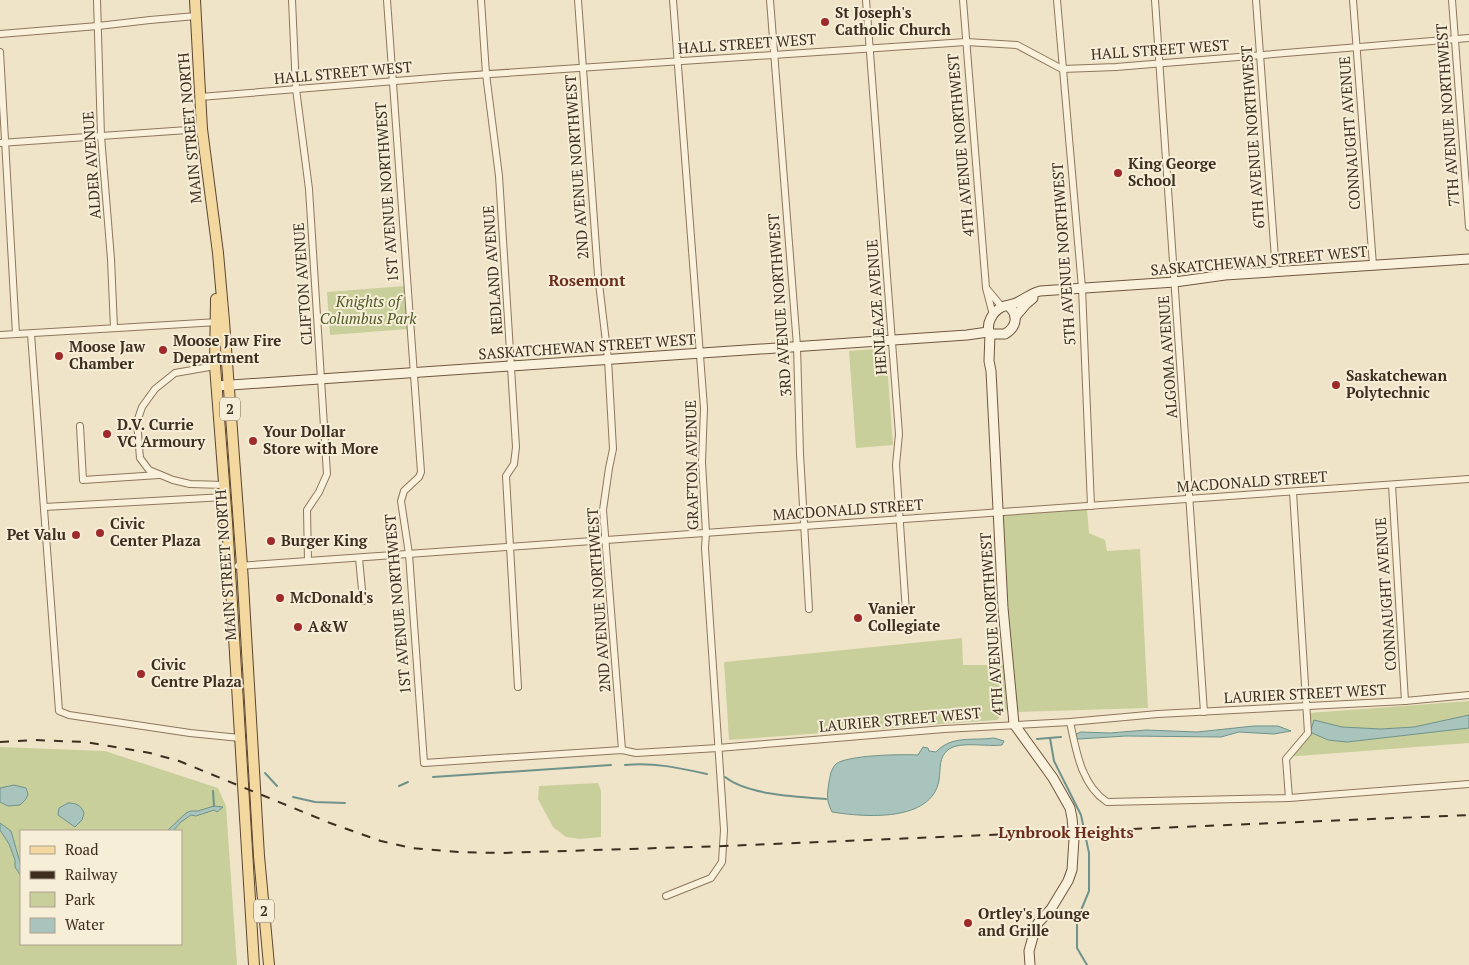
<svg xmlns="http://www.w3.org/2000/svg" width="1469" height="965" viewBox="0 0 1469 965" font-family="'PT Serif',serif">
<rect width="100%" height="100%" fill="#f0e4c8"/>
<g fill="#c9cf9b" fill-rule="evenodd">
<polygon points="405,286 408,329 330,335 327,292"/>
<polygon points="886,348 893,445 856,448 849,351"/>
<polygon points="1087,509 1089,533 1105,540 1107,551 1140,549 1148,708 1015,712 1001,515"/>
<polygon points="962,638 963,665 1003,665 1007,709 997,720 927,725 926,724 905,725 905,727 729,740 724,662"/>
<polygon points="1469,701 1469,743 1285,757 1305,733 1309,713"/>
<path d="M0,747L105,751L218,788L226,806L237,965H0ZM21,831H181V944H21Z"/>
<polygon points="598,783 601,791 601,837 580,839 566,837 553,827 538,799 539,786"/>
</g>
<g fill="#a9c4bc" stroke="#6f938a">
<polygon points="1469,715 1469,728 1347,742 1328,740 1310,732 1314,720 1342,727 1381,729 1414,727"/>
<polygon points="1254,726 1278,726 1291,731 1274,734 1239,732 1221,737 1126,736 1079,739 1076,739 1076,734 1081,732 1110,733 1146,730 1197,732"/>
<path d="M994,738L1004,741L1002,745C988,747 960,741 949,749C938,757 941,769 939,780C932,823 863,817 832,812C826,799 827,796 829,782C830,776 831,769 836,764C847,755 902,754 918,755L923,747L928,748L929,751L936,752C952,735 972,741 994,738Z"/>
<polygon points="14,785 26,788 28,794 26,799 20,805 8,806 0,802 0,788"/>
<path d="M68,803C76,803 81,805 84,813L82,820L75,827L58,815L59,808Z"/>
<polygon points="214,806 223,807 217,812 214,810 196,816 191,815 181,822 173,831 167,831 186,813 191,811 198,811"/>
<polygon points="0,823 11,831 21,866 21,876 15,867 15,860 9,844 0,830"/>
</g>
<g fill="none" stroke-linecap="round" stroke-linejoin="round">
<g stroke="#6f938a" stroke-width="2">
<polyline points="1050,738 1054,761 1081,815 1089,853 1089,891 1077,920 1077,948 1087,965"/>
<polyline points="1037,739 1061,737"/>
<path d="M625,765C653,762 680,768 707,774"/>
<polyline points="265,773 277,786"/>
<polyline points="433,777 611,765"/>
<path d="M725,777C748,795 797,797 826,799"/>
<polyline points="399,786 408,782"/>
<polyline points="213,791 214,806"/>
<polyline points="293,797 315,802 345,803"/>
</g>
<g stroke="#8d765c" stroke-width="8">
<g id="street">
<polyline points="97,0 101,136 111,259 114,328"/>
<polyline points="292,0 296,89 309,189 327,474 319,492 307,510 308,561"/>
<polyline points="387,0 421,472 419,477 404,491 401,501 409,554 424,763 622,750 636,753 718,748 944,729 1070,722 1158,714 1405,701 1469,695"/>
<polyline points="481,0 486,74 499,176 516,447 514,464 506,476 518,687"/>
<polyline points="578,0 598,275 608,359 613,449 609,468 603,510 622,750"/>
<polyline points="770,0 797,346 800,454 809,609"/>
<polyline points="866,0 899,434 896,465 906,612"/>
<polyline points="963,0 986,288 993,315"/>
<polyline points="1057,0 1082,288 1091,506"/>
<polyline points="1155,0 1204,712"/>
<polyline points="1256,0 1276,272"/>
<polyline points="1353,0 1373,265"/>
<polyline points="1452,0 1469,227"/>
<polyline points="0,34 98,26 150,20 196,16"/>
<polyline points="0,52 16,334"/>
<polyline points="200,97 445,77 966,42 1017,45 1062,69 1116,67 1469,38"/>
<polyline points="0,143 202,129"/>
<polyline points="987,289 1002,307"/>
<polyline points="31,334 59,711 69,715 190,733 240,738"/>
<polyline points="0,335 218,322"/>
<polyline points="215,366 175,373 155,389 142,407 137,422 140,458 149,470 173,480 190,484 224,485"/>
<polyline points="80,426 83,480 159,475"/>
<polyline points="1392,485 1405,701"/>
<polyline points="44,507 225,497"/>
<polyline points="359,558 363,601"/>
<polyline points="238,566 1469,479"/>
<path d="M1070,722C1076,750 1081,785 1107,802L1289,798L1469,784"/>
<polyline points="1289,798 1286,759 1308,733 1293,492"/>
<polyline points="666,896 711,878 722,862 724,830 705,548 706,533 702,462 704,408 673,0"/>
</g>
</g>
<g stroke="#6f573f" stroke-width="11">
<g id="secondary">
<path d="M1008,306C1019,314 1017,327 1005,334H990C985,324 993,311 1002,307C1007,305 1013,305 1018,302C1026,298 1032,293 1040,291L1175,282L1225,275L1469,259"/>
<polyline points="1015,317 1026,304 1033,298"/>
<polyline points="990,334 989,361 991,371 1003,608 1014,724 1053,778 1070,808 1072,818 1074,839 1072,870 1068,881 1051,909 1038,923 1034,933 1029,951 1030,965"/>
<polyline points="217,386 967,335 988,332"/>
</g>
</g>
<g stroke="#5b4430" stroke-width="12">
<g id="primary">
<polyline points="195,0 202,129 218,253 224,321 242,566 259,856 269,965"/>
<polyline points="216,299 215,366 227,522 254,965"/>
</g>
</g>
<use href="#street" stroke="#faf1dc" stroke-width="6"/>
<use href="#secondary" stroke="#faf1dc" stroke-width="9"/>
<use href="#primary" stroke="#f3d9a0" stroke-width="10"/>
<polyline stroke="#3d2e20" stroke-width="2" stroke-dasharray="9 9" stroke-linecap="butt" points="0,742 34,740 85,742 150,753 179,761 330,823 381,841 412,848 459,852 500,853 724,846 1469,815"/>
</g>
<g fill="#9e2a2b" stroke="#f7eed8" stroke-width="2">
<circle cx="825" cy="22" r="5"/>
<circle cx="1118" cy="173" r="5"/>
<circle cx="163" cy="350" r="5"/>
<circle cx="59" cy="356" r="5"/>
<circle cx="1336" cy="385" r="5"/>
<circle cx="107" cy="434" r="5"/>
<circle cx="253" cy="441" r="5"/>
<circle cx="100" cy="533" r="5"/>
<circle cx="76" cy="535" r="5"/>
<circle cx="271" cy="541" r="5"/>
<circle cx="280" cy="598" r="5"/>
<circle cx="858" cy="618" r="5"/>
<circle cx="298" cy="627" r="5"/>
<circle cx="141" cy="674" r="5"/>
<circle cx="968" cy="923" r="5"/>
</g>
<g text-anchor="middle" stroke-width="4" stroke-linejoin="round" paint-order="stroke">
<g fill="#f7eed8" stroke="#756857" stroke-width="1">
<rect x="220" y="397.5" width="20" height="23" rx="4"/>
<rect x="254" y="899.5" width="20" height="23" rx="4"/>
</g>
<g font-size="14" font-weight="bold" fill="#3d2e20">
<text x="230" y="414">2</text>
<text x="264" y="916">2</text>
</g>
<g font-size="15" font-weight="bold" fill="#3d2e20" stroke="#f7eed8" text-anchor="start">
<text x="835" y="18">St Joseph's<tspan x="835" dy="17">Catholic Church</tspan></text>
<text x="1128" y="169">King George<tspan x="1128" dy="17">School</tspan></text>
<text x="173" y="346">Moose Jaw Fire<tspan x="173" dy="17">Department</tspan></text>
<text x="69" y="352">Moose Jaw<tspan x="69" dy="17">Chamber</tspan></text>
<text x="1346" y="381">Saskatchewan<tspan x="1346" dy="17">Polytechnic</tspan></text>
<text x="117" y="430">D.V. Currie<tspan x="117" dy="17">VC Armoury</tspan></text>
<text x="263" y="437">Your Dollar<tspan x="263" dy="17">Store with More</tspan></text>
<text x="110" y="529">Civic<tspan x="110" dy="17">Center Plaza</tspan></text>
<text x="66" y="540" text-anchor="end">Pet Valu</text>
<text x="281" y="546">Burger King</text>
<text x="290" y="603">McDonald's</text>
<text x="868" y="614">Vanier<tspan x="868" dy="17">Collegiate</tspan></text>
<text x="308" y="632">A&amp;W</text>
<text x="151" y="670">Civic<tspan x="151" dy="17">Centre Plaza</tspan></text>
<text x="978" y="919">Ortley's Lounge<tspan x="978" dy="17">and Grille</tspan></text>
</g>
<g font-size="15" fill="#3d2e20" stroke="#f7eed8">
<text transform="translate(747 44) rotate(-4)" y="5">HALL STREET WEST</text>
<text transform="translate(1160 50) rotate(-4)" y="5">HALL STREET WEST</text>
<text transform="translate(343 73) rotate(-5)" y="5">HALL STREET WEST</text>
<text transform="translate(1448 115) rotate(-94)" y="5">7TH AVENUE NORTHWEST</text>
<text transform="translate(190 128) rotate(-95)" y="5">MAIN STREET NORTH</text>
<text transform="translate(1350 133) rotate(-94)" y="5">CONNAUGHT AVENUE</text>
<text transform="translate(1253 137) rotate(-94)" y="5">6TH AVENUE NORTHWEST</text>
<text transform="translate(961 145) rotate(-95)" y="5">4TH AVENUE NORTHWEST</text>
<text transform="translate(92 165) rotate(-94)" y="5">ALDER AVENUE</text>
<text transform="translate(577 167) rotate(-94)" y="5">2ND AVENUE NORTHWEST</text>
<text transform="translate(387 192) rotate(-94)" y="5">1ST AVENUE NORTHWEST</text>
<text transform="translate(1064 254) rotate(-94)" y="5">5TH AVENUE NORTHWEST</text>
<text transform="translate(1259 261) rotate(-5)" y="5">SASKATCHEWAN STREET WEST</text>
<text transform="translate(493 270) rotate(-94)" y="5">REDLAND AVENUE</text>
<text transform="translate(303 284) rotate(-94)" y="5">CLIFTON AVENUE</text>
<text transform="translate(780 305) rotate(-94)" y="5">3RD AVENUE NORTHWEST</text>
<text transform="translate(877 307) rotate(-94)" y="5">HENLEAZE AVENUE</text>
<text transform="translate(587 347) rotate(-4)" y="5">SASKATCHEWAN STREET WEST</text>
<text transform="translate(1168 357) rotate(-94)" y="5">ALGOMA AVENUE</text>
<text transform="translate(692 465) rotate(-91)" y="5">GRAFTON AVENUE</text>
<text transform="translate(1252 482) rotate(-4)" y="5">MACDONALD STREET</text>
<text transform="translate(848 510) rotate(-4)" y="5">MACDONALD STREET</text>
<text transform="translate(226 565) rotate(-94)" y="5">MAIN STREET NORTH</text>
<text transform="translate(1386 594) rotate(-94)" y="5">CONNAUGHT AVENUE</text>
<text transform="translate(599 600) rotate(-94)" y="5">2ND AVENUE NORTHWEST</text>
<text transform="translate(398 604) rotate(-95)" y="5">1ST AVENUE NORTHWEST</text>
<text transform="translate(992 624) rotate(-94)" y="5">4TH AVENUE NORTHWEST</text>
<text transform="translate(1305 694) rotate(-3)" y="5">LAURIER STREET WEST</text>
<text transform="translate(900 720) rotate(-5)" y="5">LAURIER STREET WEST</text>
</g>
<g font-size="15" font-style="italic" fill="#4d5a26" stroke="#f7eed8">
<text x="368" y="307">Knights of<tspan x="368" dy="17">Columbus Park</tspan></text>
</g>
<g font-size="16" font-weight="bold" fill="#6b2e1e" stroke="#f7eed8">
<text x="587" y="286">Rosemont</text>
<text x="1066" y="838">Lynbrook Heights</text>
</g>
</g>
<rect x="20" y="830" width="162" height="115" fill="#f7eed8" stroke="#ada18e"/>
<rect x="30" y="846" width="25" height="8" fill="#f3d9a0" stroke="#ada18e"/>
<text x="65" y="855" font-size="15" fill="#3d2e20">Road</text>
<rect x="30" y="871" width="25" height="8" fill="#3d2e20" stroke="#ada18e"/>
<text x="65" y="880" font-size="15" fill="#3d2e20">Railway</text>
<rect x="30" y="892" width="25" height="15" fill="#c9cf9b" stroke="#ada18e"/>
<text x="65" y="905" font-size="15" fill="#3d2e20">Park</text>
<rect x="30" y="918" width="25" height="15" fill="#a9c4bc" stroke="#ada18e"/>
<text x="65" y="930" font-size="15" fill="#3d2e20">Water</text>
</svg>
